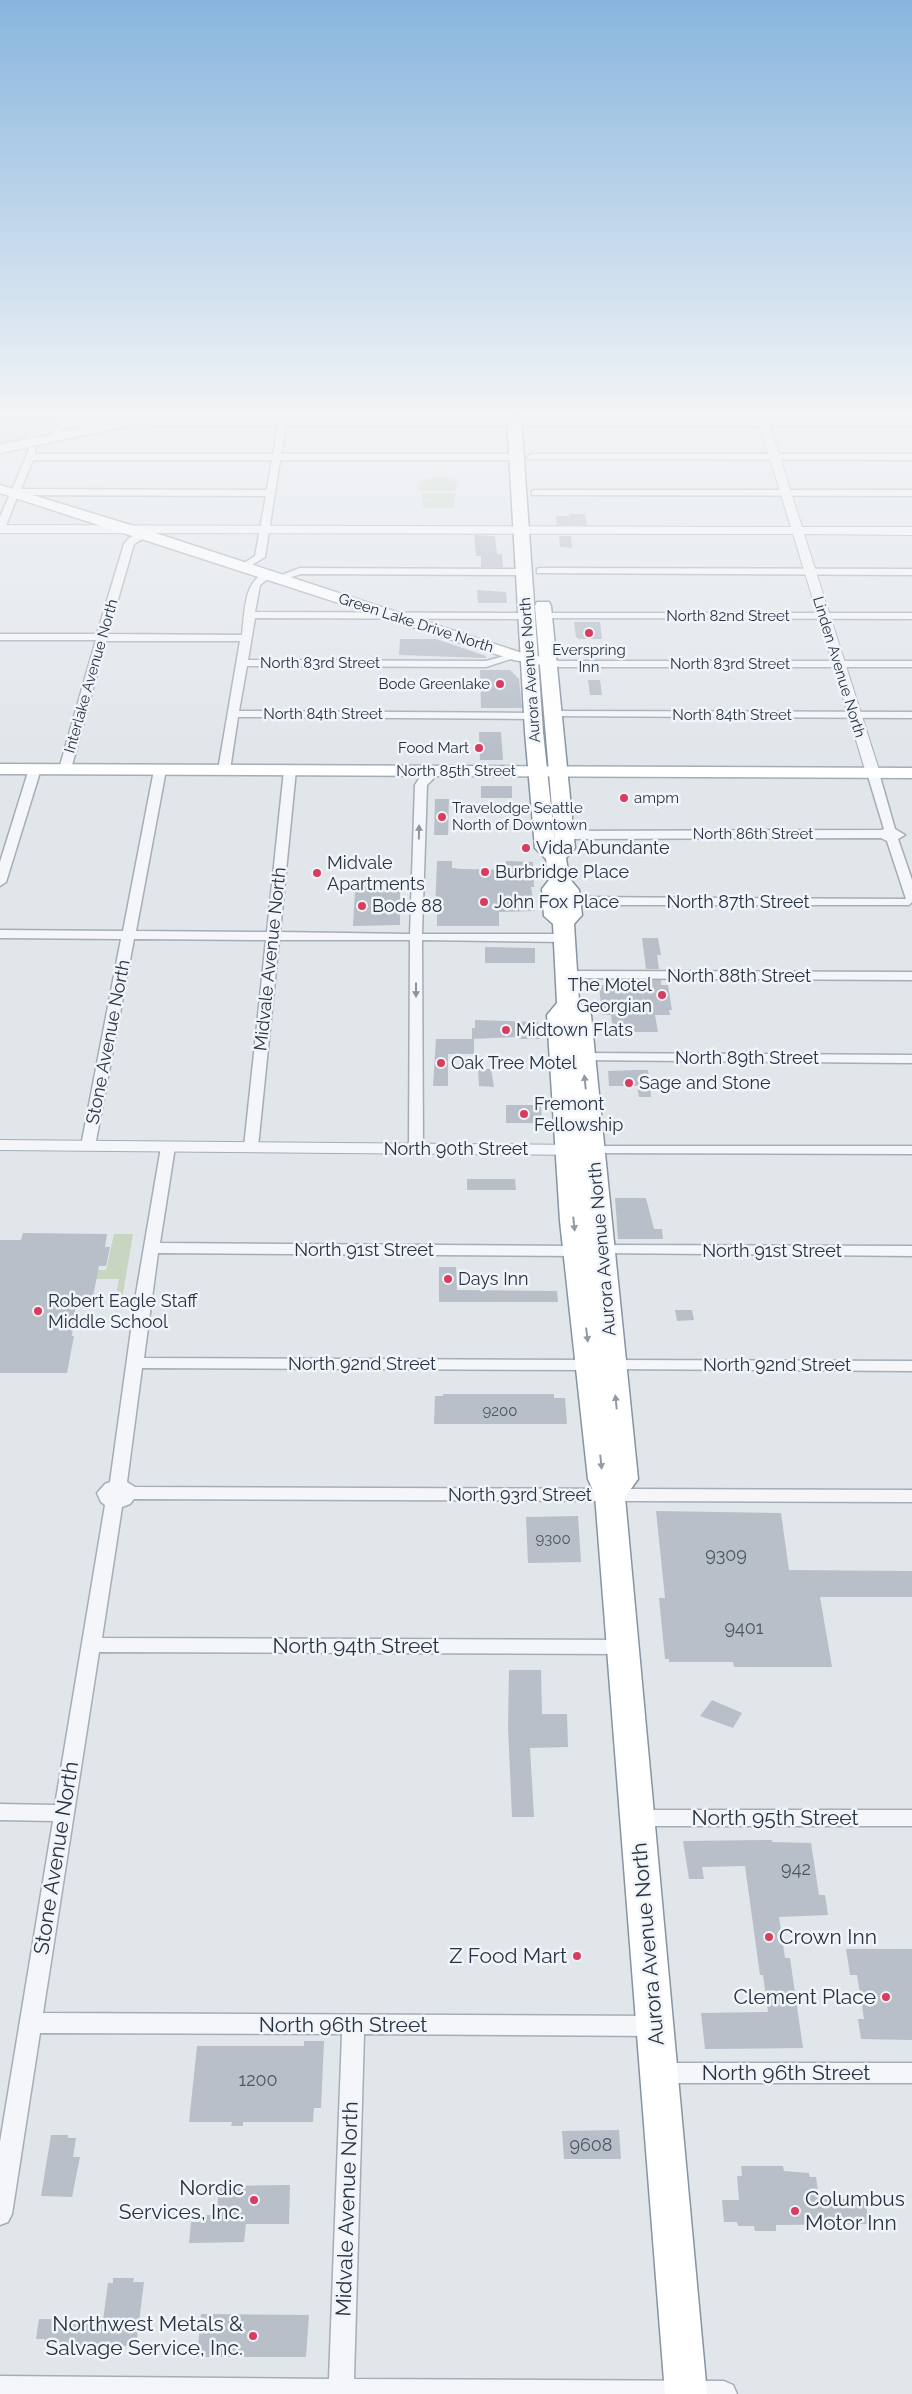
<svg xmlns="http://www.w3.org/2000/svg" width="912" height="2394" viewBox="0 0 912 2394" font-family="Raleway,sans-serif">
<rect width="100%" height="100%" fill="#e1e6eb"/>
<g fill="#c8d5c1">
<polygon points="0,417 65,417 27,437 0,444"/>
<polygon points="446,477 457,482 456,491 420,491 419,482 428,478"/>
<polygon points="422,493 455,493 454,508 423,508 423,501 439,500 422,500"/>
<polygon points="114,1234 133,1234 122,1299 115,1299 119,1279 91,1279 92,1270 106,1270"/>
</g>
<g fill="#b8bfc9">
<polygon points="569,514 585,514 587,525 570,525"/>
<polygon points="556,516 569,516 570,525 557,525"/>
<polygon points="474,535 495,536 497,554 502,554 503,567 481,567 481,556 476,556"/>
<polygon points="559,536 571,536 572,548 560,547"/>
<polygon points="477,590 506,592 507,603 478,603"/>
<polygon points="574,622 600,622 602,639 579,639 576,637"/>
<polygon points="400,639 436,639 486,656 486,658 399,655"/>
<polygon points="480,670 510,670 519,679 522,708 481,708"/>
<polygon points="588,680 600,680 602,695 590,695"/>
<polygon points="479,732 501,732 503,760 480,760"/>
<rect x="481" y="786" width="31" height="12"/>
<polygon points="435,799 449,799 448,835 434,835"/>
<polygon points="437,861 452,861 452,868 463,869 506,870 506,861 533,862 534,887 531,887 535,911 499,912 499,926 437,926 437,911 435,911"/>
<polygon points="368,886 400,887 400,925 353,926 355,889"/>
<polygon points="642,938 658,938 661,955 657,955 659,969 646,969"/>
<polygon points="485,947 535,948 535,963 485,963"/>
<polygon points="648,980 661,980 661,985 668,985 672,1010 669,1010 670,1015 655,1015 658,1032 613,1032 611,1015 602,1015 599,985 648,985"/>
<polygon points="475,1020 538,1022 539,1039 518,1039 518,1037 472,1039 472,1028 475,1028"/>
<polygon points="436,1039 474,1039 474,1054 448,1054 448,1086 433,1086"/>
<polygon points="478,1069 491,1069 494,1087 479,1086"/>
<polygon points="637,1070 648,1070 651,1097 639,1097 637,1086 609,1086 608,1071"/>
<polygon points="506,1105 541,1105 542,1123 506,1123"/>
<polygon points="467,1179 515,1179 516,1190 467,1190"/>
<polygon points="615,1198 646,1198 654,1229 662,1229 663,1239 618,1239"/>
<polygon points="23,1233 107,1234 105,1247 110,1247 106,1266 99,1266 92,1302 76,1303 72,1336 74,1336 67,1373 0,1373 0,1240 21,1240"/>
<polygon points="439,1267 456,1267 457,1290 557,1291 558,1302 439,1302"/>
<polygon points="675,1310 692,1310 694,1320 677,1321"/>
<polygon points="443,1394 554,1394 554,1398 565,1398 567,1424 434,1424 435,1396 443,1396"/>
<polygon points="656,1511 781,1513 789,1570 912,1571 912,1597 820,1597 832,1667 734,1667 733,1662 669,1662 669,1659 665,1659 659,1598 665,1598"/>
<polygon points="578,1516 581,1562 528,1563 526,1517"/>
<polygon points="509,1670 541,1670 542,1714 567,1714 568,1747 530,1748 534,1817 512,1817 508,1728"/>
<polygon points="712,1700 742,1713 733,1728 700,1716"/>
<polygon points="772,1840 772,1842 811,1843 819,1895 825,1895 828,1915 779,1917 785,1958 790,1958 803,2048 705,2049 701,2013 768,2012 763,1975 760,1975 745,1866 702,1867 704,1879 689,1879 683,1841"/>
<polygon points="846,1949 912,1949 912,2040 861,2039 858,2019 864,2019 857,1975 850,1975"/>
<polygon points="304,2041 324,2041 321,2108 314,2108 313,2122 243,2122 243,2126 231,2126 232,2122 189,2122 197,2046 304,2046"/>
<polygon points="619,2130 621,2159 564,2159 562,2131"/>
<polygon points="51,2135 68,2135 68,2138 76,2138 73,2157 80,2157 72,2197 41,2196"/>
<polygon points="741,2166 783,2166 784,2171 809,2173 810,2177 816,2177 819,2199 865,2199 869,2224 776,2225 776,2231 755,2231 754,2226 738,2226 737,2222 724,2222 722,2200 739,2200 737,2176 742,2176"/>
<polygon points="290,2185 289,2224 246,2224 244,2242 189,2243 191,2222 200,2222 200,2215 217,2215 219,2186"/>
<polygon points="113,2278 134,2278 133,2282 144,2282 136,2346 44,2345 45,2339 36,2339 39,2319 103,2320 108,2283 113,2283"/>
<polygon points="201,2314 309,2315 306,2357 197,2357"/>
</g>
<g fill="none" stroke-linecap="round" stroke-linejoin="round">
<g stroke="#a6adb6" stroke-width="3">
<g id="minor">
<path d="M134,417L152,420H912V426H286L281,454H517L521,457L517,460H280L265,557L244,570L239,567L241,565L255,556L266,496L18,495L5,528L0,531V517L10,494L8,492L12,490L30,447H36L35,454H273L278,426H152L134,421ZM33,460H272L267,490L21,489Z"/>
<polygon points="64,421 107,422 111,425 107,428 61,426 61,422"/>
<polygon points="531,454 912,454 912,460 528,459 527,457"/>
<polygon points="535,490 912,490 912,496 532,495 532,491"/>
<path d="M143,532L151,534L134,544L108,634L242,635C245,613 243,579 268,572L273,575L260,585L255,612L527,613L532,616L527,619L255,618L248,660L486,661L515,653L520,656L486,667L247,666L239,711L533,713L538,716L533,719L238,717L230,770L224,773L218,770L240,641H106L71,769L69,771H61L59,769L96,640H0V634H97L124,544L129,538Z"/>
<polygon points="300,568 523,569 528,572 523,575 301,574 279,581 274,578"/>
<polygon points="540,568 912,569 912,575 537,573 537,569"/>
<polygon points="544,613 912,613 912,619 540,618 540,614"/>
<polygon points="547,659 559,661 912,661 912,667 559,667 543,664 542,662"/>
<polygon points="552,711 912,712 912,718 548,716 548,712"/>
<polygon points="35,766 41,769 6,882 0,886 0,862 29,769"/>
<polygon points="160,767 166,770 136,931 267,932 284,770 290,767 296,770 280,932 410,934 415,785 420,777 435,768 441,771 427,785 422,934 564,934 570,938 564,942 422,940 423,1149 421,1152 416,1153 409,1149 410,940 279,940 258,1147 251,1151 244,1147 266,940 134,939 95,1146 88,1150 81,1146 121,939 0,938 0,930 123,931 154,770"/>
<polygon points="873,770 879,773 895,829 905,835 898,839 912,880 912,902 909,905 571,905 565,901 571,897 906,899 887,841 881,838 563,839 557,835 563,831 881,830 884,829 867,773"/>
<polygon points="565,971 912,972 912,980 560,978 558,975"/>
<polygon points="583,1053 912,1055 912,1063 578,1060 576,1057"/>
<polygon points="168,1143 175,1147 160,1243 577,1246 582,1248 585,1251 582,1254 577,1256 158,1253 144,1358 591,1360 597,1361 599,1365 597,1369 591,1370 142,1368 127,1482 135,1487 912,1490 912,1502 134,1499 130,1504 122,1507 102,1638 623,1640 630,1642 632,1647 630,1652 623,1654 99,1652 43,2013 655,2016 663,2019 666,2026 663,2033 655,2036 364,2034 354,2379 724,2381 733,2385 737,2394 0,2394 0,2376 329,2379 342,2034 40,2033 12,2214 8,2222 0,2225 0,2142 53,1821 0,1820 0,1804 55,1805 105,1505 101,1502 97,1493 105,1484 110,1482 136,1294 161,1147"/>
<polygon points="592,1146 912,1146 912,1154 587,1153 585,1150"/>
<polygon points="602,1245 912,1246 912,1256 597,1253 594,1250 597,1247"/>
<polygon points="612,1360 912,1361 912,1371 606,1369 604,1365 606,1361"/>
<polygon points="637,1810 912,1810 912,1826 637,1826 630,1824 627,1818 630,1812"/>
<polygon points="659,2063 912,2063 912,2083 659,2083 651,2080 648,2073 651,2066"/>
</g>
</g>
<g stroke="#a6adb6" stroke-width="2">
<g id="tertiary">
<polygon points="69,417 80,417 61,431 64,435 63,437 55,437 50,431"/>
<polygon points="757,417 767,417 802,527 912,527 912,535 804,534 880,773 878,776 868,776 866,773 793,534 0,533 0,525 791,527"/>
<polygon points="0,1140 581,1145 587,1146 590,1150 587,1154 581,1155 0,1150"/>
</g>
</g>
<g stroke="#a6adb6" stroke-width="3">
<g id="secondary">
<polygon points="134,417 155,417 149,421 0,453 0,445"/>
<polygon points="0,485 137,527 522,653 552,659 554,662 547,666 514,660 0,493"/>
<polygon points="0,764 912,768 912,778 0,774"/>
</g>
</g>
<g stroke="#8794a3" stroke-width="3">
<polygon id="trunk" points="507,417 521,417 543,732 555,844 535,606 537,602 549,602 551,606 575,848 566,858 569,878 579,890 582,915 574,924 579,1002 591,1015 638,1479 625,1497 707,2394 665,2394 595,1495 588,1479 560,1221 547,1015 557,1003 553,924 544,916 542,889 549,880 546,859 535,848 525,732"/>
</g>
<use href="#minor" fill="#f4f6f9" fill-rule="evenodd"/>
<use href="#tertiary" fill="#f4f6f9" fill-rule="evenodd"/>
<use href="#secondary" fill="#fff" fill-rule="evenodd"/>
<use href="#trunk" fill="#fff" fill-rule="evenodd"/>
</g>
<defs><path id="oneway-solid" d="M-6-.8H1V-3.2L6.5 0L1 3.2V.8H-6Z" transform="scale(1.25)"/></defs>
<g fill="#8e959e">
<use href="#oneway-solid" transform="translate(419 832) rotate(-89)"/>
<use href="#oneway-solid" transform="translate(416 990) rotate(90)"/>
</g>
<g fill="#949aa2">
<use href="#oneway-solid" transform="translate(585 1082) rotate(-96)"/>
<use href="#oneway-solid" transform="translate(574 1224) rotate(84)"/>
<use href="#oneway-solid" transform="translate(587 1335) rotate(83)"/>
<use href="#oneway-solid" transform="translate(616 1402) rotate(-96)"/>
<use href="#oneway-solid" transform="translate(601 1462) rotate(84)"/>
</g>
<linearGradient id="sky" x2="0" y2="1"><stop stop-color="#88b5de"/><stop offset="0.55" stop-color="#f2f4f6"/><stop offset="1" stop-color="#f2f4f6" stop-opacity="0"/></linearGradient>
<rect width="912" height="752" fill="url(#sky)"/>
<g fill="#da3c5f" stroke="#f1f4f8" stroke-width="2">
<circle cx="589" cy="633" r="5"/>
<circle cx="500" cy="684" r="5"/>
<circle cx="479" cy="748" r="5"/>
<circle cx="624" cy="798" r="5"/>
<circle cx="442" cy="817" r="5"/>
<circle cx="526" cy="848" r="5"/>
<circle cx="485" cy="872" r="5"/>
<circle cx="317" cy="873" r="5"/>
<circle cx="484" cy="902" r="5"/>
<circle cx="362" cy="906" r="5"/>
<circle cx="662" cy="995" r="5"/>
<circle cx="506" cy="1030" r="5"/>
<circle cx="441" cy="1063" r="5"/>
<circle cx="629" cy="1083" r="5"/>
<circle cx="524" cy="1114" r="5"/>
<circle cx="448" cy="1279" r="5"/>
<circle cx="38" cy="1311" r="5"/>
<circle cx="769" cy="1937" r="5"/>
<circle cx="577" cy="1956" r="5"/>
<circle cx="886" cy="1997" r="5"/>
<circle cx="254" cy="2200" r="5"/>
<circle cx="795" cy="2211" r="5"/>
<circle cx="253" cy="2336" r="5"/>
</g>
<g text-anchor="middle" stroke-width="5" stroke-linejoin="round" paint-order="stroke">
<g font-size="15" fill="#283444" stroke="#f1f4f8">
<text x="728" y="621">North 82nd Street</text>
<text transform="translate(416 623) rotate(18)" y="5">Green Lake Drive North</text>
<text x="320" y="668">North 83rd Street</text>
<text x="730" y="669">North 83rd Street</text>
<text transform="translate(839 667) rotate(73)" y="5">Linden Avenue North</text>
<text transform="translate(530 670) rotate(-94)" y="5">Aurora Avenue North</text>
<text transform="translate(91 676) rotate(-74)" y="5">Interlake Avenue North</text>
<text x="323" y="719">North 84th Street</text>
<text x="732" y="720">North 84th Street</text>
<text x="456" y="776">North 85th Street</text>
<text x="753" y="839">North 86th Street</text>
</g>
<g font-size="15" fill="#283444" stroke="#f1f4f8" text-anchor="end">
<text x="589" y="655" text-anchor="middle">Everspring<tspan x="589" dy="17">Inn</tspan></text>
<text x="490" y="689">Bode Greenlake</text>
<text x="469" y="753">Food Mart</text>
<text x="634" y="803" text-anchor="start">ampm</text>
<text x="452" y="813" text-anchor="start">Travelodge Seattle<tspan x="452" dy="17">North of Downtown</tspan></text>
</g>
<g font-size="15" fill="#4c5765">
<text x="500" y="1416">9200</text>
<text x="553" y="1544">9300</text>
</g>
<g font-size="18" fill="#283444" stroke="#f1f4f8" text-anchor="start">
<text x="536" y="854">Vida Abundante</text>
<text x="327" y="869">Midvale<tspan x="327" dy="21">Apartments</tspan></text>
<text x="495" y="878">Burbridge Place</text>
<text x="494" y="908">John Fox Place</text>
<text x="372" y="912">Bode 88</text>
<text x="652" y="991" text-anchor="end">The Motel<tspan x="652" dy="21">Georgian</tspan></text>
<text x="516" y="1036">Midtown Flats</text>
<text x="451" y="1069">Oak Tree Motel</text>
<text x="639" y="1089">Sage and Stone</text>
<text x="534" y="1110">Fremont<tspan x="534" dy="21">Fellowship</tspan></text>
<text x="458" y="1285">Days Inn</text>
<text x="48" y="1307">Robert Eagle Staff<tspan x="48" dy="21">Middle School</tspan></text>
</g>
<g font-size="18" fill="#283444" stroke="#f1f4f8">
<text x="738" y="908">North 87th Street</text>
<text transform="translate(270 959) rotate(-84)" y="6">Midvale Avenue North</text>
<text x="739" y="982">North 88th Street</text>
<text transform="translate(108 1042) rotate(-79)" y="6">Stone Avenue North</text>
<text x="747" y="1064">North 89th Street</text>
<text x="456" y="1155">North 90th Street</text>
<text transform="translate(602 1249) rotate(-95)" y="6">Aurora Avenue North</text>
<text x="364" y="1256">North 91st Street</text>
<text x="772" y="1257">North 91st Street</text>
<text x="362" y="1370">North 92nd Street</text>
<text x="777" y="1371">North 92nd Street</text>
<text x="520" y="1501">North 93rd Street</text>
</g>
<g font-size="18" fill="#4c5765">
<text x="726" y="1561">9309</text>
<text x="744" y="1634">9401</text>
<text x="796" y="1875">942</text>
<text x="258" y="2086">1200</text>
<text x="591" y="2151">9608</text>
</g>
<g font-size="21" fill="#283444" stroke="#f1f4f8">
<text x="356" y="1653">North 94th Street</text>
<text x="775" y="1825">North 95th Street</text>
<text transform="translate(56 1858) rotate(-81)" y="7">Stone Avenue North</text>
<text transform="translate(648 1944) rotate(-95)" y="7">Aurora Avenue North</text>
<text x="343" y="2032">North 96th Street</text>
<text x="786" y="2080">North 96th Street</text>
<text transform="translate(347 2209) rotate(-88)" y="7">Midvale Avenue North</text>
</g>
<g font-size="21" fill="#283444" stroke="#f1f4f8" text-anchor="end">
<text x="779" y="1944" text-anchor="start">Crown Inn</text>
<text x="567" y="1963">Z Food Mart</text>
<text x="876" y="2004">Clement Place</text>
<text x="244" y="2195">Nordic<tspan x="244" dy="24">Services, Inc.</tspan></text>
<text x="805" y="2206" text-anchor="start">Columbus<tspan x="805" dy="24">Motor Inn</tspan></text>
<text x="243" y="2331">Northwest Metals &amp;<tspan x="243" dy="24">Salvage Service, Inc.</tspan></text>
</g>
</g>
</svg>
